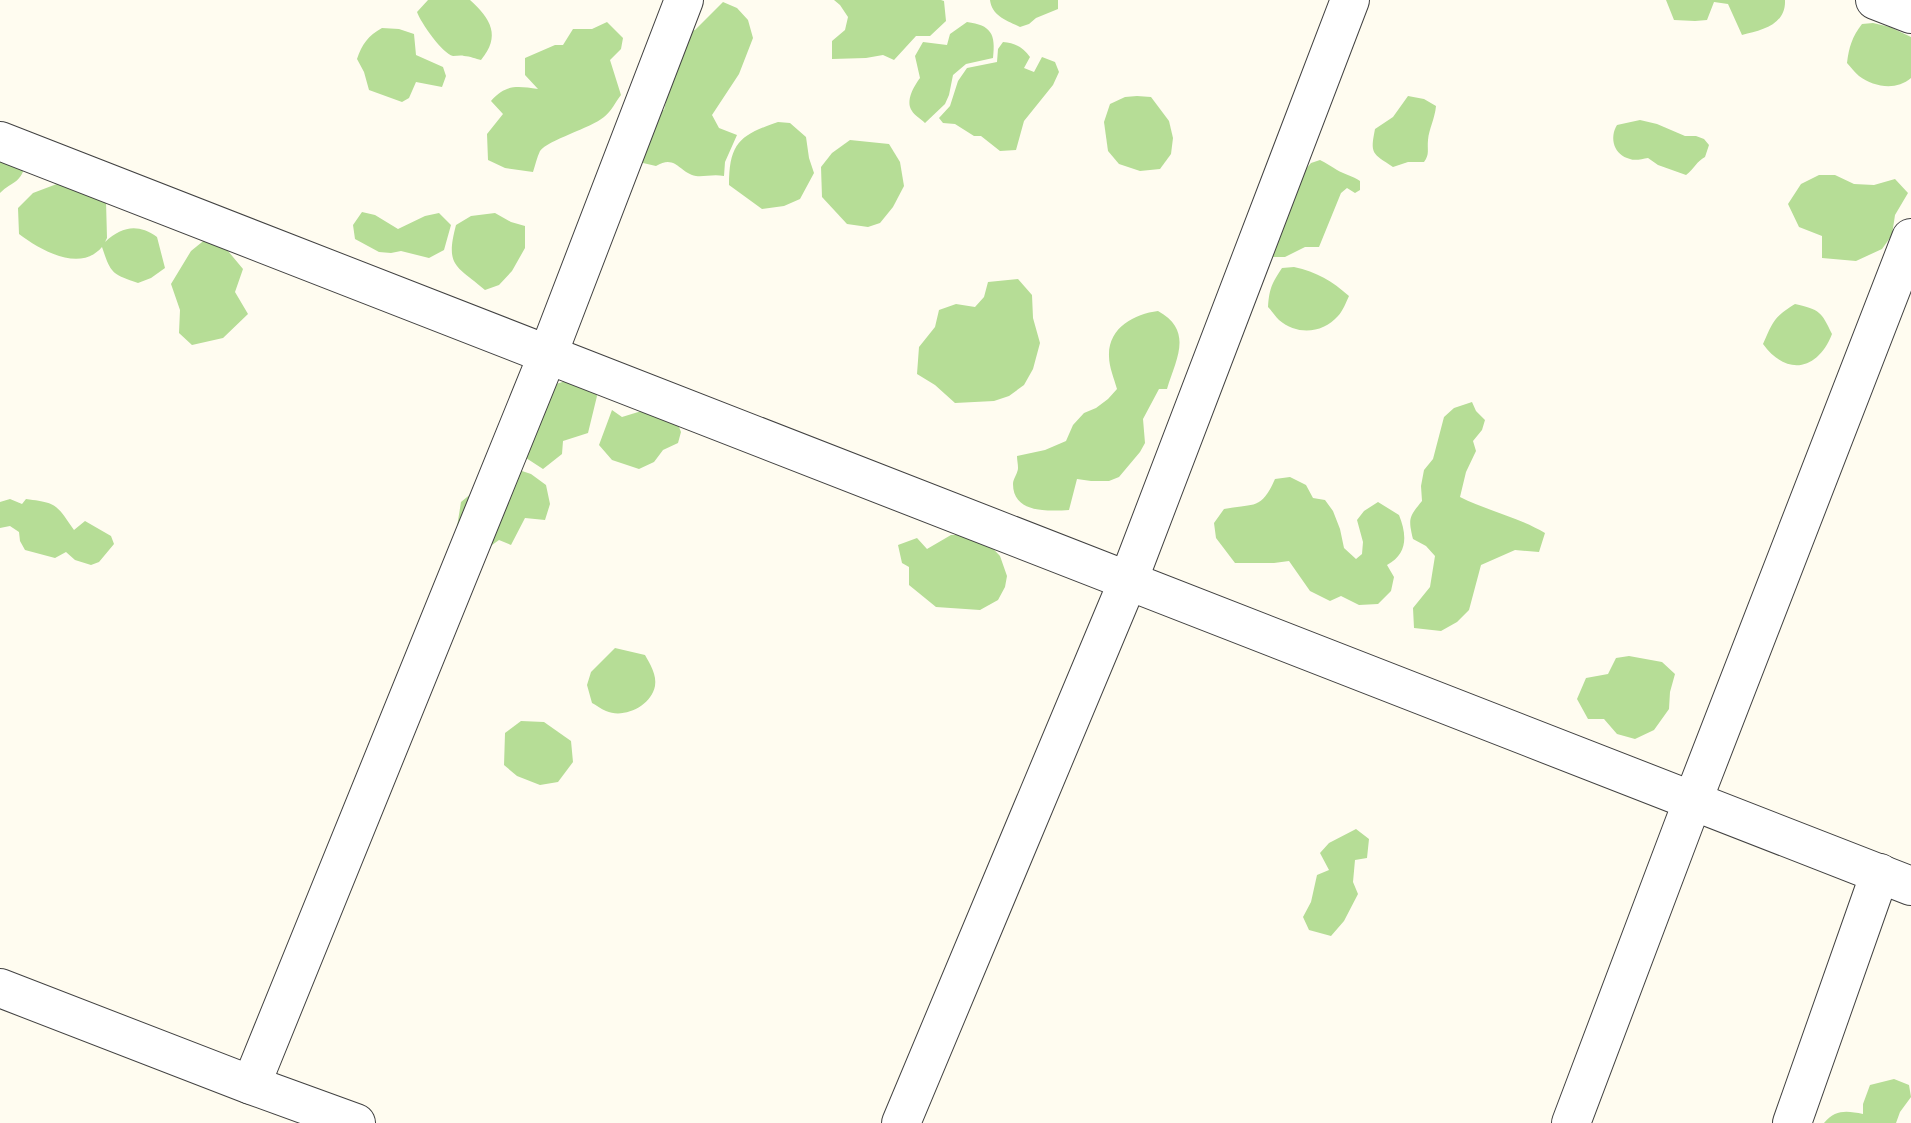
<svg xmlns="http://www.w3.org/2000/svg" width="1911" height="1123" viewBox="0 0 1911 1123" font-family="'Playfair Display',serif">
<rect width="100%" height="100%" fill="#fffcf0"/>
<g fill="#b6dd96">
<path d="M428,0H470C491,19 501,36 481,60C476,59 470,56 464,56C461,55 457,56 453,56C442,53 421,23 417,12Z"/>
<polygon points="834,0 941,0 944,1 946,21 930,36 916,36 894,60 883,55 866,58 832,59 832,41 845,30 848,17 840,5"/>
<path d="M990,0H1058V9L1036,18L1029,24L1020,27C1006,20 992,16 990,0Z"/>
<path d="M1666,0H1785C1786,25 1762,30 1742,35L1728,4L1714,2L1707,20L1695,21L1674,20Z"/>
<path d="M723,2L737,8L748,20L753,38L739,74L712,115L719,128L737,135L725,162L724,176C713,174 704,177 696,176C679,173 676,154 656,166L643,163L625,141L652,111L664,110L683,33L695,30Z"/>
<path d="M607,22L623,38L621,49L610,60L621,95C616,101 611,112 604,117C591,128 548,140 540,151C537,157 535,166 533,172L505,168L488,160L487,134L503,114L491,101C506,84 517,86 538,89L525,75V58L555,45H563L573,29H592Z"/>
<path d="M967,22C991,25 996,34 993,58L966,64L953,75L949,95L945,104L925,123C921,119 914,115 912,111C905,101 914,86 920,78L915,56L923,42L947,45L950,34Z"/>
<path d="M1873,23L1890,27L1911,37V78C1896,91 1874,87 1859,76C1854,72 1851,67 1847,63C1849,47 1852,37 1862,24Z"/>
<path d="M382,28L399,29L414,34L416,55L443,67L446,76L442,87L416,82L409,98L402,102L369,90L364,72L357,59C362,44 368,36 382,28Z"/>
<path d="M1003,42C1015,43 1023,47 1030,57L1024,68L1034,72L1042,57L1055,62L1059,72L1053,85L1024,121L1016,150L1000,151L981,136H974L955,124L943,123L939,118L950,106L958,81L967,68L997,62L998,49Z"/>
<polygon points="1137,96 1151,97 1169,121 1173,138 1171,154 1160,169 1140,171 1119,164 1108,151 1104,122 1110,104 1125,97"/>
<path d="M1408,96L1424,99L1436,106C1435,118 1429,129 1428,140C1427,150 1430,154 1424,162H1408L1393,167C1372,153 1370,154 1375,129L1393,117Z"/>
<path d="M1640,120L1657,124L1685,136H1696L1704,139L1709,145L1705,157C1697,161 1694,169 1686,175L1658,165L1648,158C1642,159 1635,161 1630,159C1614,155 1609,138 1617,125Z"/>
<path d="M778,122L790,123L806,137L809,158L814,173L800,199L784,206L762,209L729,185C729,143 740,135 778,122Z"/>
<path d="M0,139L25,162C23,183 12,181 0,193Z"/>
<polygon points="850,140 889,144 900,162 904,186 893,207 880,223 868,227 847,224 822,197 821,167 832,153"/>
<path d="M1320,160C1326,163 1331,166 1337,170C1344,174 1353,176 1360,181V190L1355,193L1347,188L1341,193L1319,247H1305L1285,257H1272L1295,182L1311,163Z"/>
<polygon points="1819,175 1835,175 1854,184 1874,185 1895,179 1908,193 1895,215 1892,235 1882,249 1856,261 1822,258 1822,236 1799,227 1788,204 1801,184"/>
<path d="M70,179L106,201L107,238L105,242C122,227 137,223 157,237L165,268L151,278L138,283C112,274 111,274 102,247C80,273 40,250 19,234L18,208L33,193Z"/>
<polygon points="362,212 375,215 398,229 425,216 439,213 451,225 444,250 429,258 401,251 391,253 379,252 355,239 353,225"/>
<path d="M495,213L511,222L525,226V248L512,271L499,285L485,290C456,265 445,267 456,225L471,216Z"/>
<polygon points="207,238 223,245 243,269 235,292 248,314 223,338 192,345 179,333 180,310 171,284 191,251"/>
<path d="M1294,267C1317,272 1332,281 1349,296C1346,302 1343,311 1338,316C1323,333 1298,336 1279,320C1275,316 1272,311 1268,307C1269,289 1272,283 1282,268Z"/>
<polygon points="1018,279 1032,295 1033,318 1040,343 1033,369 1024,385 1009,396 994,401 955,403 935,385 917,374 919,347 935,327 939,310 956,304 975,307 984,297 988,282"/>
<path d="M1795,304C1820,310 1821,311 1832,334C1818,370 1787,377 1763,344C1773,321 1774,317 1795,304Z"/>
<path d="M1158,311C1194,331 1176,359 1167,389H1159L1143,419L1145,443L1140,452L1119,477L1109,481H1091L1077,479L1069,510C1050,511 1013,514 1013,484C1013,479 1018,473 1018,468C1018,464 1017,460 1017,456L1045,450L1066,441L1073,425L1084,413L1096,408L1108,399L1117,389C1114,378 1109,367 1109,356C1108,328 1134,314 1158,311Z"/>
<polygon points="581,376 594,386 597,396 588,433 563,441 562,454 543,469 523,456 556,384"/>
<path d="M1472,402L1476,411L1485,420L1482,430L1473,441L1476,451L1466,472L1460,497C1488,511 1518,517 1545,533L1539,552L1515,550L1481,565L1469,610L1457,622L1441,631L1414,628L1413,608L1430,587L1435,556L1426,546L1413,539C1408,518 1409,517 1422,501L1421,486L1424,470L1433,459L1444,417L1454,408Z"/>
<polygon points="648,409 675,417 681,432 678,443 663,450 654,462 639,469 612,460 599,445 612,410 622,417"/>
<polygon points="513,468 531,474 546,485 550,504 545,520 525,518 511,545 499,540 485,550 457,527 461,502 478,488"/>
<path d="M1290,477L1306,485L1313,498L1325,500L1333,511L1340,529L1344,548L1356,559L1362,554L1363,542L1357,520L1364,511L1378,502L1399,515C1407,535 1408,554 1387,565L1394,577L1391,591L1378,604L1359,605L1341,596L1330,601L1310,591L1289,561L1274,563H1235L1216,538L1214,523L1224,509C1253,503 1261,511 1275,479Z"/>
<path d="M10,499L22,504L26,499C57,503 56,504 74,530L85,521L111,536L114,544L99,562L91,565L75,560L66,552L55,558L25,550L20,541L19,532L10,526L0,528V502Z"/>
<polygon points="951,535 980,535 1000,556 1007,576 1005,587 998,600 980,610 936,607 909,585 909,567 902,563 898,545 917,538 927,549"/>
<path d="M615,648L645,655C650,664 657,675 655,686C651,706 624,719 606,711C601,709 596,705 592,703L587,685L591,672Z"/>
<polygon points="1629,656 1662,662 1675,674 1670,692 1669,709 1654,730 1635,739 1617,734 1604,719 1588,719 1577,699 1586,678 1608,674 1616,658"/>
<polygon points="521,721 544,722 571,741 573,762 558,782 540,785 517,776 504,765 505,733"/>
<polygon points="1356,829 1369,839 1367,858 1355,860 1353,882 1358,894 1344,921 1331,936 1309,930 1303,917 1311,902 1317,875 1329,870 1320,853 1329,843"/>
<path d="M1894,1079L1909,1085L1911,1097L1900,1112L1896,1123H1824C1836,1109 1847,1111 1863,1114V1104L1870,1085Z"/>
</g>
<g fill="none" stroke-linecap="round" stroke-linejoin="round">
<g stroke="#424242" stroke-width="40">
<g id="minor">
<polyline points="1875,0 1911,14"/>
<polyline points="0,141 1911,886"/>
<polyline points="0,988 251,1085 356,1123"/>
<polyline points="251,1085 548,354 684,0"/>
<polyline points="901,1123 1128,581 1350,0"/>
<polyline points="1571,1123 1693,800 1911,238"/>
<polyline points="1792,1123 1880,873"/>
</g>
</g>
<use href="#minor" stroke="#fff" stroke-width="38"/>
</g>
</svg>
